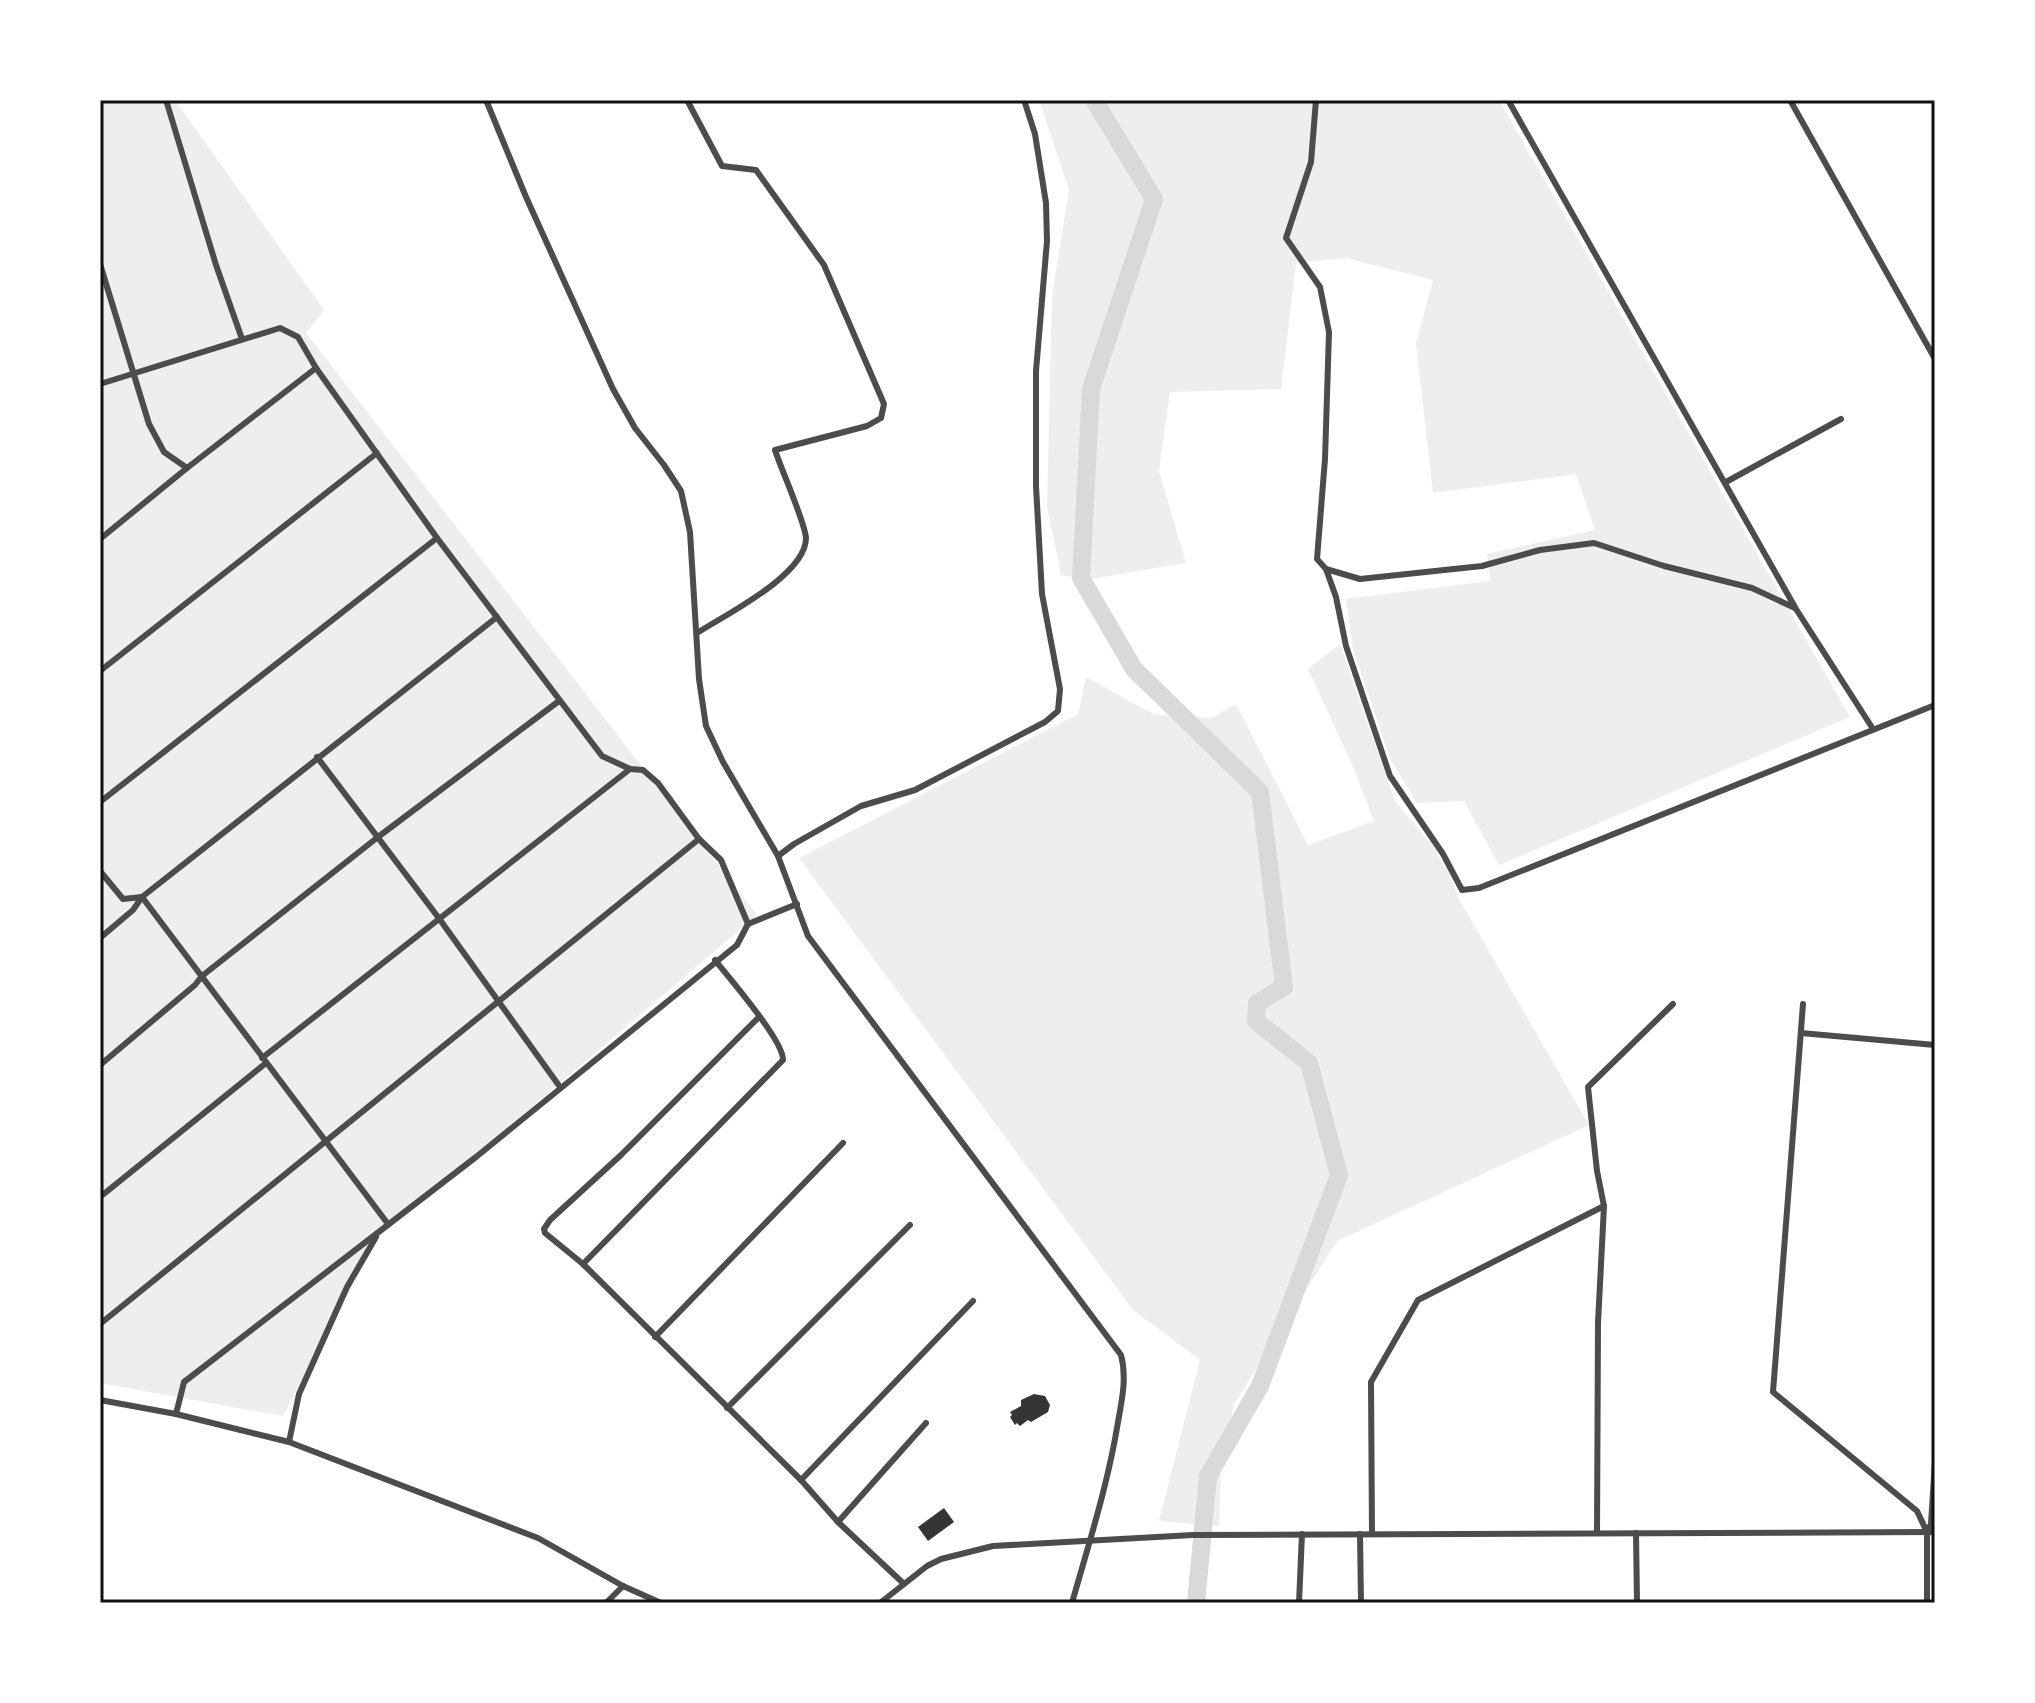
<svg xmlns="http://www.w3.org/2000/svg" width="2035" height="1703" viewBox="0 0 2035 1703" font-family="Commissioner,sans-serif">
<rect width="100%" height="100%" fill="#fff"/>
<g fill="#eee">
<polygon points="100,100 175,100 324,310 306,333 757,915 379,1237 283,1416 100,1383"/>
<polygon points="1046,100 1499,100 1850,717 1499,865 1464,801 1417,803 1389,757 1353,648 1346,599 1490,581 1487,554 1595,530 1576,474 1433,493 1416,343 1433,280 1346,258 1296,263 1281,389 1170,392 1159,471 1186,563 1086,580 1061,575 1047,507 1052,296 1069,190 1040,103"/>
<polygon points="1340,644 1395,801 1433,846 1449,873 1459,899 1589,1125 1337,1241 1234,1404 1221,1467 1219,1526 1159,1521 1200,1360 1133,1310 799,858 1078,714 1086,677 1155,715 1212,718 1236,704 1308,845 1374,821 1353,767 1308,669"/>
</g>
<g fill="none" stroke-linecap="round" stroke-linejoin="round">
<polyline stroke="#d9d9d9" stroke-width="18" points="1094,100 1154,199 1091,389 1081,578 1134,669 1260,792 1284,987 1257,1003 1256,1021 1309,1063 1339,1175 1260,1386 1208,1476 1196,1603"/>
</g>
<g fill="#353535">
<polygon points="1034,1394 1045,1396 1050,1405 1048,1412 1031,1422 1028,1420 1020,1426 1017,1423 1015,1425 1010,1417 1012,1415 1010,1412 1021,1406 1021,1400"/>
<polygon points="944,1508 954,1522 928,1541 918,1527"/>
</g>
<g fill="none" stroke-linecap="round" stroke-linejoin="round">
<g stroke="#4c4c4c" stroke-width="6">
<polyline points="166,100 216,265 242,339"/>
<path d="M486,100L526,197L613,389L635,428L664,465L681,491L690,532L699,679L706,726L723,762L778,856L808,936L1121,1355C1127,1377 1122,1400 1118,1422C1108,1484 1089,1543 1072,1603"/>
<path d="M687,100L722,166L756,170L824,265L884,404L881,418L867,426L775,450C781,469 805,522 806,538C806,575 725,615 697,633"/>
<polyline points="1316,100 1311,162 1286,238 1320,287 1329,332 1325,459 1317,559 1326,569 1336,597 1346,646 1390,776 1443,854 1462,890 1479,888 1935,705"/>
<polyline points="1508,100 1796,609 1873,729"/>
<polyline points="1790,100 1935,359"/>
<polyline points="100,264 149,424 164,452 187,468"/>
<polyline points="100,384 280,328 298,337 316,368 437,538 602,756 630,769 643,770 658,783 699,839 721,860 748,924 797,904"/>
<polyline points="1726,482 1841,419"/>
<polyline points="100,539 187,468 316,368"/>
<polyline points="1326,569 1360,579 1482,566 1540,550 1594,543 1664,566 1752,588 1795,608"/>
<polyline points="100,671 377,453"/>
<polyline points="317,757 438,917 560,1087"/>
<polyline points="100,802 437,538"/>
<polyline points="778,856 794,844 861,806 915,790 1045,722 1058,711 1060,689 1042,594 1036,486 1036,371 1047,241 1046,203 1035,134 1024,100"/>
<polyline points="100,871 123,899 142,897 388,1224"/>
<polyline points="100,938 133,910 142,897 497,617"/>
<polyline points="1803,1004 1773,1392 1917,1511 1927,1532"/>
<polyline points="759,1017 621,1155 550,1220 544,1229 545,1233 583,1264 801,1480 838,1522 903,1583"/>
<polyline points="1801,1033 1935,1045"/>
<polyline points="262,1058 630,769"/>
<polyline points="100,1065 195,985 202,976 378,837 559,701"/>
<polyline points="100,1197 266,1063"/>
<path d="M583,1264L783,1060C784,1041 729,978 715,960"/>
<polyline points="100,1324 699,839"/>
<polyline points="655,1337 843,1143"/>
<polyline points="100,1400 176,1414 289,1442 538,1538 623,1586 661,1603"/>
<polyline points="727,1408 910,1225"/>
<polyline points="176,1414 184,1382 476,1157 737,945 748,924"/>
<polyline points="289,1442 299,1394 347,1287 376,1237"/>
<polyline points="801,1480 973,1301"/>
<polyline points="838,1522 926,1423"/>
<polyline points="1597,1533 1598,1323 1604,1206 1597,1171 1588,1087 1673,1004"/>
<polyline points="1636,1533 1637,1603"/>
<polyline points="1360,1534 1361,1603"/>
<polyline points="1372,1534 1371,1382 1418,1300 1604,1206"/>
<polyline points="606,1603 623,1586"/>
<polyline points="880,1603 927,1566 941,1559 993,1546 1193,1535 1935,1532"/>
<polyline points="1299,1603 1302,1534"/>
<polyline points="1927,1603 1927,1532 1931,1524 1935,1461"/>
</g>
</g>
<rect width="2035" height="1703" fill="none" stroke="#ffffff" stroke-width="204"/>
<rect x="102" y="102" width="1831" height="1499" fill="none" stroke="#111" stroke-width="3"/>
</svg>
